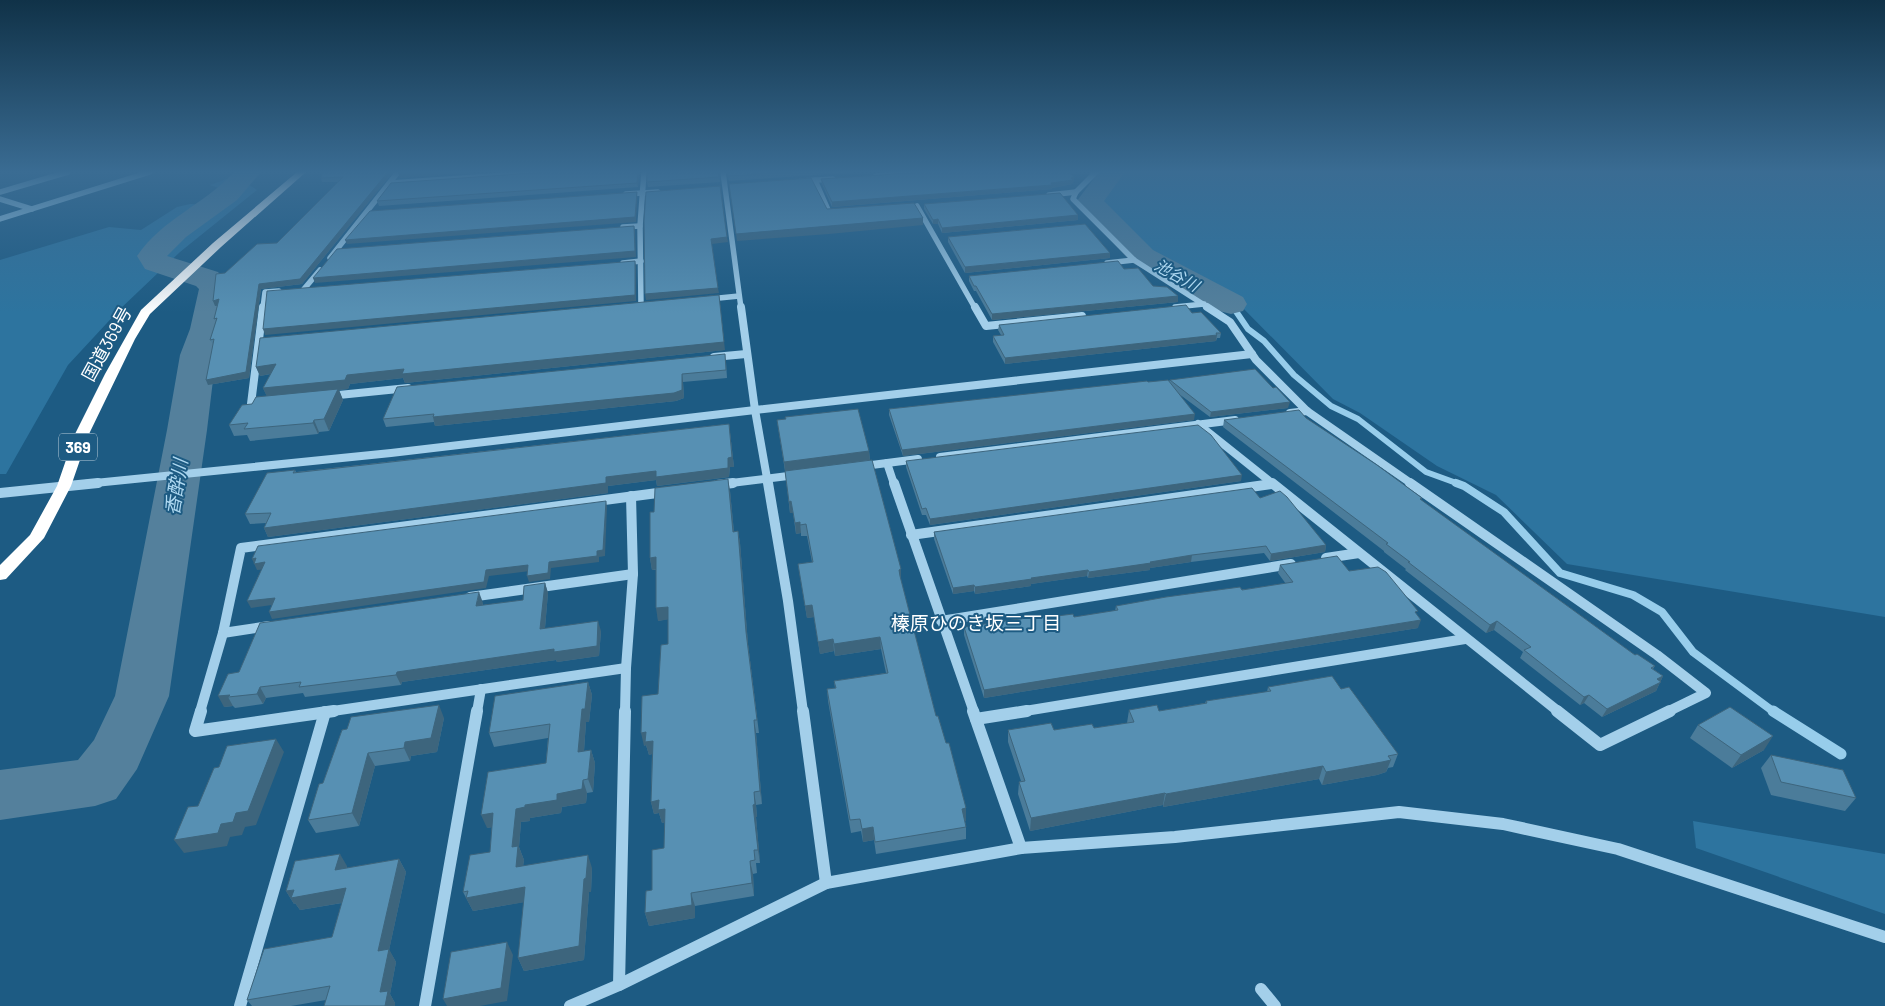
<svg xmlns="http://www.w3.org/2000/svg" width="1885" height="1006" viewBox="0 0 1885 1006" font-family="Barlow,'Noto Sans JP',sans-serif">
<rect width="100%" height="100%" fill="#1d5b83"/>
<g fill="#2d749f">
<polygon points="1116,172 1885,172 1885,617 1567,564 1496,495 1437,466 1360,413 1333,399 1235,300 1149,254 1099,202 1099,193"/>
<polygon points="235,176 257,190 180,252 119,310 68,365 6,474 0,474 0,260 109,227 141,230 177,207 190,204 215,205 236,194 210,185"/>
<polygon points="1693,821 1885,854 1885,914 1696,848"/>
</g>
<g fill="none" stroke-linecap="round" stroke-linejoin="round">
<polyline stroke="#97cdeb" stroke-width="5" points="1231,304 1234,308"/>
<polyline stroke="#97cdeb" stroke-width="6" points="1233,307 1248,329 1264,341 1294,375 1331,406 1358,419 1426,472 1459,484"/>
<polyline stroke="#97cdeb" stroke-width="8" points="1456,483 1464,486 1504,512 1560,573 1633,595 1662,612 1693,652 1774,712"/>
<polyline stroke="#97cdeb" stroke-width="11" points="1773,711 1841,754"/>
<g fill="#54809c" fill-rule="evenodd">
<path d="M234,172H261L237,200L186,237L167,256L218,272L231,287L224,329L216,355L207,430L169,696L137,769L116,799L95,806L0,820V770L78,760L94,740L115,696L167,430L180,355L190,329L199,289L196,286L145,269L137,256C163,218 204,205 234,172Z"/>
<polygon points="1099,172 1125,172 1104,201 1153,250 1243,297 1247,304 1243,311 1231,314 1219,311 1131,262 1076,202"/>
</g>
<g stroke="#a3cfea" stroke-width="5.5">
<polyline points="723,172 741,308"/>
<polyline points="1096,172 1076,192 1073,199 1134,260 1209,308"/>
<polyline points="876,176 923,172"/>
<polyline points="815,180 829,212 836,212"/>
<polyline points="801,181 833,179"/>
<polyline points="390,183 548,172"/>
<polyline points="0,192 68,172"/>
<polyline points="626,194 658,192"/>
<polyline points="1049,195 1076,192"/>
<polyline points="0,199 32,209"/>
<polyline points="917,206 975,308"/>
<polyline points="0,219 150,172"/>
<polyline points="623,227 640,226"/>
<polyline points="330,258 398,172"/>
<polyline points="623,263 641,261"/>
<polyline points="1107,263 1134,260"/>
<polyline points="304,289 320,270"/>
<polyline points="709,299 739,296"/>
<polyline points="641,306 640,226 644,172"/>
<polyline points="1175,307 1204,304"/>
<polyline points="263,308 265,292 279,291"/>
</g>
<g stroke="#a3cfea" stroke-width="8">
<polyline points="741,307 755,410 1252,354"/>
<polyline points="975,307 986,326 1082,316"/>
<polyline points="1207,307 1230,322 1256,360 1307,411 1412,484"/>
<polyline points="714,357 746,354"/>
<polyline points="329,396 408,388"/>
<polyline points="261,403 251,404 263,307"/>
<polyline points="1290,413 1307,411"/>
<polyline points="1198,424 1273,484"/>
<polyline points="940,457 1235,420"/>
<polyline points="887,463 894,484"/>
<polyline points="864,466 918,459"/>
<polyline points="85,484 391,453 755,410 768,484"/>
<polyline points="723,484 796,475"/>
<polyline points="1270,484 1272,484"/>
</g>
<g stroke="#a3cfea" stroke-width="10">
<polyline points="768,483 788,601 803,712"/>
<polyline points="894,483 974,712"/>
<polyline points="1272,483 1559,712"/>
<polyline points="1410,483 1657,655 1706,693 1667,712"/>
<polyline points="717,485 733,483"/>
<polyline points="0,493 98,483"/>
<polyline points="911,535 1272,484"/>
<polyline points="1326,558 1359,553"/>
<polyline points="470,597 633,574"/>
<polyline points="941,621 1291,564"/>
<polyline points="223,633 269,626"/>
<polyline points="200,712 223,633 241,548 665,492"/>
<polyline points="326,712 626,668"/>
<polyline points="477,712 481,689"/>
<polyline points="625,712 626,668 633,574 631,496"/>
<polyline points="1019,712 1465,639"/>
</g>
<g stroke="#a3cfea" stroke-width="12">
<polyline points="201,711 195,731 334,711"/>
<polyline points="803,711 826,883 1021,848 1175,837 1399,812 1503,824 1618,849 1885,937"/>
<polyline points="973,711 1021,848"/>
<polyline points="1557,711 1600,745 1670,711"/>
<polyline points="976,719 1027,711"/>
<polyline points="619,985 625,711"/>
<polyline points="1261,989 1275,1006"/>
<polyline points="240,1006 325,712"/>
<polyline points="425,1006 477,711"/>
<polyline points="570,1006 619,985 826,883"/>
</g>
<polygon fill="#fff" fill-rule="evenodd" points="297,172 306,172 221,247 150,314 135,339 89,434 71,486 44,538 6,579 0,580 0,565 30,535 57,486 75,434 105,374 141,310 213,243"/>
</g>
<g fill="#4b7c9a">
<polygon points="393,172 302,284 261,289 249,378 208,385 206,380 213,344 210,340 215,323 218,305 215,306 225,273 277,243 338,182 322,182 321,178"/>
<polygon points="547,172 639,172 638,187 379,206 377,201"/>
<polygon points="719,172 720,182 648,187 647,182"/>
<polygon points="727,172 856,172 729,181"/>
<polygon points="1069,172 1074,182 1073,182 1072,184 1052,188 1052,189 832,207 822,184 821,179 1074,172"/>
<polygon points="924,204 1078,220 942,233 938,224 933,224 924,209"/>
<polygon points="948,237 1110,258 965,273 948,242"/>
<polygon points="1124,269 1178,302 992,320 976,291 974,291 969,281 969,276"/>
<polygon points="1192,313 1221,333 1220,338 1217,338 1216,341 1005,364 993,342 993,336 1001,335 998,330 999,325"/>
<polygon points="725,350 405,383 403,378 350,384 348,389 339,390 343,400 329,431 319,432 318,434 250,441 247,435 234,436 229,425 252,404 267,396 263,388 271,374 260,376 256,367"/>
<polygon points="726,362 727,378 683,382 684,398 676,401 435,426 434,422 386,427 383,419"/>
<polygon points="1170,380 1288,408 1210,417 1179,394 1194,420 903,456 889,415 889,409 1148,382 1169,381"/>
<polygon points="1306,418 1422,498 1421,500 1635,655 1655,666 1653,669 1663,676 1656,691 1602,717 1584,703 1580,705 1520,658 1523,652 1494,630 1486,633 1405,570 1406,569 1384,552 1384,551 1223,427 1224,420"/>
<polygon points="777,420 869,451 870,460 901,581 936,716 966,821 965,821 966,827 966,839 876,854 874,840 863,842 861,831 851,833 828,701 827,689 835,688 834,681 886,673 881,649 835,656 834,651 820,654 814,617 807,618 798,564 812,562 807,536 801,536 801,533 796,534 793,513 790,513 785,471"/>
<polygon points="729,424 734,467 730,467 729,477 657,486 656,480 608,486 608,493 268,537 264,528 266,523 250,524 245,514 295,470 296,472"/>
<polygon points="906,461 1241,481 930,525 926,515 922,515 906,467"/>
<polygon points="730,491 734,532 738,531 740,543 748,644 759,733 756,733 762,804 756,805 757,817 756,817 760,863 756,863 757,873 753,874 754,896 695,906 695,918 649,926 645,913 664,848 665,822 662,823 659,813 654,814 651,802 652,754 649,755 646,745 644,746 658,694 668,644 668,619 658,621 656,570 652,570 650,558 654,512"/>
<polygon points="1260,498 1326,545 1325,552 1270,561 1264,553 1191,562 1150,568 1150,570 1088,578 1087,576 1031,584 1031,586 975,594 974,591 953,594 934,539 934,532"/>
<polygon points="1280,565 1349,571 1417,615 1418,628 984,698 964,635 964,627 1049,617 1074,617 1115,611 1116,606 1286,584 1278,573"/>
<polygon points="545,583 548,593 545,628 601,631 599,656 557,662 556,660 402,682 401,685 305,697 303,693 266,698 263,704 235,708 233,706 224,707 239,672 483,603 483,605 523,600"/>
<polygon points="588,682 592,695 589,722 586,722 584,751 591,750 595,763 593,792 587,793 586,803 562,807 561,813 530,818 530,821 521,822 519,847 524,860 523,866 592,868 591,892 589,892 584,960 524,971 518,958 524,902 473,911 463,892 490,852 492,827 487,828 546,763 548,738 494,747 489,733"/>
<polygon points="1268,687 1341,689 1398,754 1393,767 1388,768 1386,772 1377,775 1322,785 1319,779 1163,807 1163,805 1030,831 1018,794 1019,782 1021,781 1008,742 1008,730 1054,730 1094,728 1127,723 1129,710 1159,711 1205,703 1206,701 1267,692"/>
<polygon points="444,718 437,752 411,756 410,761 375,766 359,826 316,833 308,820 323,783 342,730"/>
<polygon points="1698,725 1764,750 1732,768 1690,738"/>
<polygon points="1771,755 1856,798 1845,811 1771,795 1761,768"/>
<polygon points="399,859 406,872 389,950 396,962 390,994 395,1003 326,1000 291,1006 252,1006 247,1000 332,937 342,903 300,910 295,903 294,904 286,891 347,866 347,868"/>
</g>
<g fill="#3d657d">
<polygon points="388,172 393,172 302,284 261,289 249,378 208,385 206,380 259,284"/>
<polygon points="414,172 480,172 400,178 398,173"/>
<polygon points="638,172 639,172 638,187 637,183"/>
<polygon points="1074,177 1074,182 1073,182 1072,184 1052,188 1052,189 832,207 832,202 1051,183 1071,178"/>
<polygon points="637,192 637,197 636,222 347,244 345,240"/>
<polygon points="1078,215 1078,220 942,233 942,228"/>
<polygon points="923,218 923,225 829,234 737,241 736,234"/>
<polygon points="938,219 938,224 933,224 933,220"/>
<polygon points="634,226 635,231 636,257 315,283 313,278"/>
<polygon points="727,237 728,242 712,244 711,239"/>
<polygon points="1110,253 1110,258 965,273 965,267"/>
<polygon points="635,261 636,266 636,301 265,335 263,329"/>
<polygon points="718,288 719,293 646,300 645,294"/>
<polygon points="719,295 725,350 405,383 403,378 350,384 348,389 339,390 343,400 329,431 324,419 267,397 263,388 347,375"/>
<polygon points="1178,296 1178,302 992,320 992,314"/>
<polygon points="219,299 222,305 215,306 213,301"/>
<polygon points="1217,335 1216,341 1005,364 1005,358"/>
<polygon points="276,364 280,372 260,376 256,367"/>
<polygon points="682,374 683,382 684,398 676,401 435,426 433,417"/>
<polygon points="1290,402 1288,408 1210,417 1211,412"/>
<polygon points="1195,414 1194,420 903,456 902,450"/>
<polygon points="314,420 319,432 318,434 313,423"/>
<polygon points="729,424 734,467 730,467 729,477 657,486 656,480 608,486 608,493 268,537 264,528 606,477"/>
<polygon points="869,451 870,460 785,471 784,462"/>
<polygon points="1242,475 1241,481 930,525 930,519"/>
<polygon points="728,479 730,491 735,544 733,532"/>
<polygon points="606,501 607,507 605,556 599,557 599,562 551,568 550,579 529,582 527,576 549,562 597,551"/>
<polygon points="791,501 793,513 790,513 789,502"/>
<polygon points="800,522 801,533 796,534 795,523"/>
<polygon points="738,531 740,543 748,644 759,733 746,632"/>
<polygon points="1326,545 1325,552 1270,561 1271,554"/>
<polygon points="1192,555 1191,562 1150,568 1150,570 1088,578 1089,572"/>
<polygon points="656,557 659,569 652,570 650,558"/>
<polygon points="256,558 265,562 269,569 257,570 252,559"/>
<polygon points="528,565 530,571 489,576 486,588 272,619 269,612 486,570"/>
<polygon points="901,569 901,581 899,582 899,570"/>
<polygon points="1088,570 1087,576 1031,584 1031,586 975,594 975,587 1031,578"/>
<polygon points="545,583 548,593 544,639 540,629"/>
<polygon points="974,585 974,591 953,594 953,588"/>
<polygon points="479,592 483,603 480,616 476,606"/>
<polygon points="275,598 279,604 251,608 247,601"/>
<polygon points="812,605 814,617 807,618 805,606"/>
<polygon points="668,607 671,619 658,621 656,608"/>
<polygon points="1421,620 1418,628 984,698 984,690"/>
<polygon points="598,621 601,631 599,656 557,662 556,660 402,682 401,685 396,675 397,672"/>
<polygon points="1497,621 1494,630 1486,633 1490,625"/>
<polygon points="880,637 881,649 835,656 834,644"/>
<polygon points="833,639 834,651 820,654 818,642"/>
<polygon points="1663,676 1656,691 1602,717 1607,709"/>
<polygon points="588,682 592,695 589,722 586,722 583,765 578,752 582,709"/>
<polygon points="260,687 266,698 263,704 257,694"/>
<polygon points="230,695 228,697 233,706 224,707 218,696"/>
<polygon points="1589,695 1584,703 1580,705 1584,697"/>
<polygon points="439,705 444,718 437,752 411,756 410,761 404,748 405,742"/>
<polygon points="754,720 756,733 762,804 760,791"/>
<polygon points="646,732 653,741 656,753 649,755 646,745 644,746 641,733"/>
<polygon points="1773,736 1764,750 1732,768 1741,755"/>
<polygon points="276,739 284,752 256,825 245,827 242,835 230,837 227,846 184,853 174,840 221,824"/>
<polygon points="591,750 595,763 593,792 588,779"/>
<polygon points="368,753 375,766 359,826 352,813"/>
<polygon points="1391,760 1386,772 1377,775 1322,785 1326,772"/>
<polygon points="1323,766 1319,779 1163,807 1166,794"/>
<polygon points="583,780 587,793 586,803 562,807 561,813 530,818 530,821 521,822 519,847 524,860 521,880 516,867 512,847 516,809 557,794"/>
<polygon points="754,792 756,805 757,817 756,817 760,863 758,850 753,805"/>
<polygon points="1165,793 1163,805 1030,831 1031,818"/>
<polygon points="659,800 665,809 668,821 662,823 659,813 654,814 651,802"/>
<polygon points="966,808 966,821 962,822 962,809"/>
<polygon points="493,813 499,826 487,828 481,815"/>
<polygon points="873,827 874,840 863,842 862,829"/>
<polygon points="340,854 347,866 343,883 335,870"/>
<polygon points="588,855 592,868 591,892 589,892 584,960 524,971 518,958"/>
<polygon points="399,859 406,872 386,964 378,951"/>
<polygon points="750,861 753,874 754,896 752,883"/>
<polygon points="525,887 531,901 473,911 466,898"/>
<polygon points="346,888 353,901 300,910 295,903 294,904 286,891 294,890"/>
<polygon points="691,893 695,906 695,918 649,926 645,913"/>
<polygon points="507,942 513,955 507,1001 480,1006 447,1006 443,999"/>
<polygon points="389,949 396,962 390,994 395,1003 395,1006 385,1006 380,992"/>
</g>
<g fill="#5790b3" stroke="#3d657d">
<polygon points="323,172 388,172 300,279 259,284 246,372 206,380 214,339 210,340 217,318 214,319 219,299 213,301 216,274 225,273 257,244 277,243 343,177 321,178"/>
<polygon points="399,172 414,172 398,173"/>
<polygon points="547,172 638,172 637,183 377,201 391,183"/>
<polygon points="647,172 718,172 719,177 647,182"/>
<polygon points="728,172 792,172 728,176"/>
<polygon points="924,172 1069,172 1074,177 1071,178 1073,180 1051,183 1052,185 832,202 821,179"/>
<polygon points="811,178 827,209 914,203 923,218 736,234 729,184"/>
<polygon points="720,186 727,237 711,239 718,288 645,294 644,221 646,192"/>
<polygon points="637,192 635,217 345,240 370,211"/>
<polygon points="1060,193 1078,215 942,228 938,219 933,220 924,204"/>
<polygon points="1085,224 1110,253 965,267 948,237"/>
<polygon points="634,226 635,251 313,278 337,249"/>
<polygon points="635,261 635,295 263,329 267,291"/>
<polygon points="1118,261 1124,269 1138,268 1153,286 1167,287 1178,296 992,314 976,286 974,286 969,276"/>
<polygon points="719,295 724,342 402,374 404,369 347,375 345,380 263,388 276,364 256,367 260,338"/>
<polygon points="1186,305 1192,313 1201,312 1221,333 1216,333 1217,335 1005,358 993,336 1004,335 999,325"/>
<polygon points="725,354 726,370 682,374 682,390 674,393 433,417 434,414 383,419 397,387"/>
<polygon points="1255,369 1273,388 1276,387 1290,402 1211,412 1170,380"/>
<polygon points="1168,380 1195,414 902,450 889,409 1147,381 1148,382"/>
<polygon points="338,389 324,419 314,420 313,423 244,429 248,423 229,425 242,405 252,404 256,397"/>
<polygon points="858,409 869,451 784,462 777,420 786,419 785,417"/>
<polygon points="1299,410 1306,418 1377,465 1422,498 1420,499 1635,655 1637,654 1655,666 1651,668 1663,676 1657,679 1661,682 1607,709 1589,695 1584,697 1524,650 1531,647 1497,621 1490,625 1408,562 1410,562 1386,544 1388,543 1224,420"/>
<polygon points="729,424 732,457 728,458 728,468 656,477 656,471 606,477 606,483 264,528 271,513 245,514 267,473 295,470 293,473"/>
<polygon points="1198,425 1211,435 1242,475 930,519 926,508 922,509 906,461"/>
<polygon points="872,460 901,569 899,570 900,576 936,716 938,716 946,743 949,743 966,808 962,809 966,827 875,842 873,827 862,829 860,819 850,820 827,689 836,688 834,681 888,673 880,637 834,644 833,639 818,642 812,605 805,606 798,564 813,562 806,524 800,525 800,522 795,523 791,501 789,502 785,471"/>
<polygon points="728,479 733,532 738,531 746,632 757,720 754,720 760,791 754,792 755,804 753,805 758,850 754,850 755,860 750,861 752,883 691,893 692,905 645,913 646,891 652,890 652,850 664,848 665,809 658,810 659,800 651,802 653,741 645,742 646,732 641,733 642,696 658,694 661,645 668,644 668,607 656,608 656,557 650,558 650,512 654,512 655,488"/>
<polygon points="1252,488 1260,498 1280,491 1287,497 1326,545 1271,554 1266,546 1192,555 1150,562 1151,563 1089,572 1088,570 1031,578 1032,579 975,587 974,585 953,588 934,532"/>
<polygon points="606,501 603,550 597,551 597,556 549,562 548,573 527,576 528,565 486,570 484,582 269,612 275,598 247,601 265,562 254,564 256,558 252,559 258,546"/>
<polygon points="1337,556 1349,571 1378,567 1386,572 1418,611 1415,612 1421,620 984,690 964,627 1048,615 1049,617 1073,614 1074,617 1118,610 1116,606 1166,597 1240,587 1242,590 1293,582 1280,565"/>
<polygon points="545,583 540,629 598,621 597,646 554,652 554,649 397,672 396,675 299,687 301,682 260,687 257,694 228,697 230,695 218,696 228,674 239,672 260,623 479,592 476,606 523,600 524,586"/>
<polygon points="1332,676 1341,689 1349,687 1398,754 1388,756 1391,760 1382,762 1326,772 1323,766 1166,794 1165,793 1031,818 1019,782 1025,781 1008,730 1051,723 1054,730 1092,724 1094,728 1134,722 1129,710 1157,705 1159,711 1207,703 1206,701 1271,691 1268,687"/>
<polygon points="588,682 585,709 582,709 578,752 591,750 588,779 583,780 582,789 557,794 557,800 525,805 525,807 516,809 512,847 518,846 516,867 588,855 586,878 584,879 579,946 518,958 525,887 466,898 468,891 463,892 470,855 490,852 493,813 481,815 488,772 546,763 550,724 489,733 495,696"/>
<polygon points="439,705 431,738 405,742 404,748 368,753 352,813 308,820 319,784 323,783 342,730 347,729 351,717"/>
<polygon points="1730,707 1773,736 1741,755 1698,725"/>
<polygon points="276,739 248,811 236,813 233,822 221,824 218,833 174,840 188,807 198,806 214,768 219,767 227,746"/>
<polygon points="1771,755 1843,770 1856,798 1781,782"/>
<polygon points="340,854 335,870 399,859 378,951 389,949 380,992 388,991 385,1006 324,1006 330,986 247,1000 264,949 332,937 346,888 291,898 294,890 286,891 295,861"/>
<polygon points="507,942 501,988 443,999 451,952"/>
</g>
<linearGradient id="sky" x2="0" y2="1"><stop stop-color="#103248"/><stop offset="0.55" stop-color="#3a6c93"/><stop offset="1" stop-color="#3a6c93" stop-opacity="0"/></linearGradient>
<rect width="1885" height="313" fill="url(#sky)"/>
<g text-anchor="middle" stroke-width="4" stroke-linejoin="round" paint-order="stroke">
<g font-size="16" font-style="italic" fill="#afd9f1" stroke="#1d5b83">
<text transform="translate(1177 275) rotate(29)" y="6">池谷川</text>
</g>
<rect fill="#1d5b83" stroke="#bbceda" stroke-width="1" x="59" y="433.5" width="38" height="27" rx="4"/>
<g font-size="16" font-weight="bold" fill="#fff">
<text x="78" y="453">369</text>
</g>
<g font-size="18" fill="#fff" stroke="#1d5b83">
<text transform="translate(107 344) rotate(-61)" y="6">国道369号</text>
</g>
<g font-size="19" font-style="italic" fill="#afd9f1" stroke="#1d5b83">
<text transform="translate(176 487) rotate(-81)" y="7">香酔川</text>
</g>
<g font-size="19" fill="#fff" stroke="#1d5b83">
<text x="976" y="630">榛原ひのき坂三丁目</text>
</g>
</g>
</svg>
